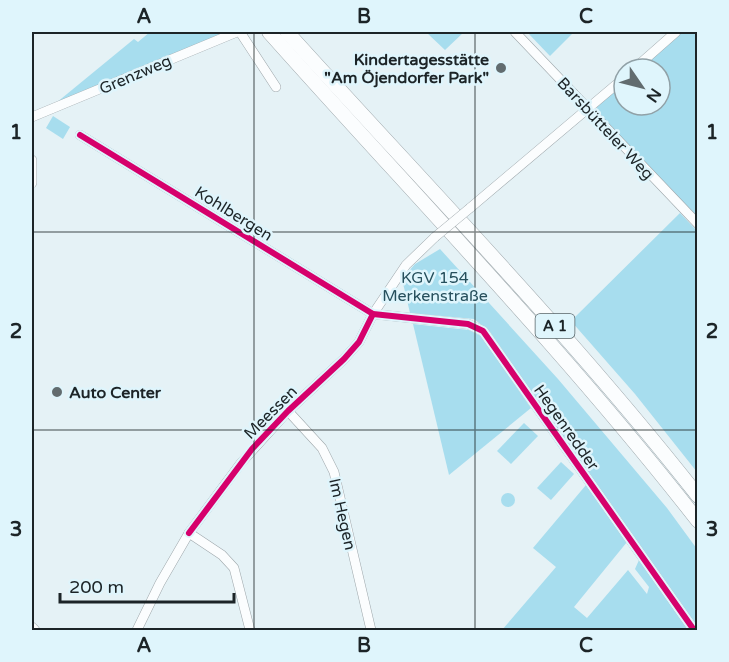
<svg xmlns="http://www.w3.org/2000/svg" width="729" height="662" viewBox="0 0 729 662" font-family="'Varela Round',sans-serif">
<rect width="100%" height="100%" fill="#e5f2f6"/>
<g fill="#a7ddee">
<polygon points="150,32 231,32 56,103 134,39 138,42"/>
<polygon points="426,32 464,32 445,50"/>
<polygon points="527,32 574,32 550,56"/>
<polygon points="682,32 697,32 697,220 596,112 597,107 624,83 624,105 660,105 660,69 640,69"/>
<polygon points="53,116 70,127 63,139 46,128"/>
<polygon points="680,213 697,231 697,472 635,394 571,321"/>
<polygon points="440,249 558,379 667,508 697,549 697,630 502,630 556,567 533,548 586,485 627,542 574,607 587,618 628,570 647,594 649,587 635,569 639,560 661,578 490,332 474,319 410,313 402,279 415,264"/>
<polygon points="413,324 469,330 481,336 531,408 449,475"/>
<polygon points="524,423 538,436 511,464 497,451"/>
<polygon points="561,462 574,474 551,500 537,488"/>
<circle cx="508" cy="500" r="7"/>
</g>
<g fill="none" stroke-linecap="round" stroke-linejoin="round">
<g stroke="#9ea7ab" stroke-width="10">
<g id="minor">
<polyline points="240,32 276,87"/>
<polyline points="515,32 698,224"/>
<polyline points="634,69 676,32"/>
<polyline points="32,117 237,32"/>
<polyline points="80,135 373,314 468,324 483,331 694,630"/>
<polyline points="32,160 32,183"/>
<polyline points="470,208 624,78"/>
<polyline points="288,411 322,448 334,472 371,630"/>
<polyline points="189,533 222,555 234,568 250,630"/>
<polyline points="32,627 35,630"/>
<polyline points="137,630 160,583 189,533 241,463 288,411 344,359 359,342 373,314 406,265 435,237"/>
</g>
</g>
<g stroke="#9ea7ab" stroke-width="15">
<g id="highway">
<path d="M269,32C413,194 564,349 698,521"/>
<path d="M287,32C425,185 570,333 698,496"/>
</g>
</g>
<use href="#minor" stroke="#fbfdfe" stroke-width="9"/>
<use href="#highway" stroke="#fbfdfe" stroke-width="14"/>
<g stroke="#9ea7ab" stroke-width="10" stroke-linecap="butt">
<polyline id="minor-bridge" points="435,237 470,208"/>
</g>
<use href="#minor-bridge" stroke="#fbfdfe" stroke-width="9"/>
<g stroke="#dff5fc" stroke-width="10">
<g id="cycleway">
<polyline points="80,135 373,314 468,324 483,331 694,630"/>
<polyline points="189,533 252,449 288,411 344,359 359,342 373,314"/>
</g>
</g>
<use href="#cycleway" stroke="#d6006c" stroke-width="6"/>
</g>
<path fill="none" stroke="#1c2427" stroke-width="1.5" stroke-opacity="0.55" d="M254,32V630M475,32V630M32,232H698M32,430H698"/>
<g fill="#626c6f" stroke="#dff5fc" stroke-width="2">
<circle cx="501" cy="68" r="6"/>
<circle cx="57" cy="392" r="6"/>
</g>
<g text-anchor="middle" stroke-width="5" stroke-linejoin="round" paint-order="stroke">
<rect fill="#dff5fc" stroke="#566367" stroke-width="1.5" x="535.5" y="314" width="39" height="24" rx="4.5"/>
<g font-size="15" font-weight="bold" fill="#1c2427">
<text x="555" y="331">A 1</text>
</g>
<g font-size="16" font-weight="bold" fill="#1c2427" stroke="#dff5fc" text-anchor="end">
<text x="489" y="65">Kindertagesstätte<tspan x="489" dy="18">"Am Öjendorfer Park"</tspan></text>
<text x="69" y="398" text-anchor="start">Auto Center</text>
</g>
<g font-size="16" fill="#1c2427" stroke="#dff5fc">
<text transform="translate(135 74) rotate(-23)" y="6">Grenzweg</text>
<text transform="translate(606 128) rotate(47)" y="6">Barsbütteler Weg</text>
<text transform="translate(234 213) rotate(32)" y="6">Kohlbergen</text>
<text transform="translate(270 412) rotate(-45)" y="6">Meessen</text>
<text transform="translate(567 427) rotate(55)" y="6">Hegenredder</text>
<text transform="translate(343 514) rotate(77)" y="6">Im Hegen</text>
</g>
<g font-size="16" fill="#264f5c" stroke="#dff5fc">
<text x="435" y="283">KGV 154<tspan x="435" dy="18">Merkenstraße</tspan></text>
</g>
</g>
<rect width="729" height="662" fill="none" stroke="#dff5fc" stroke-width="66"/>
<g transform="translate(642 87) rotate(125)"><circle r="28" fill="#dff5fc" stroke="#91a1a7" stroke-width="1.5"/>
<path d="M0-4.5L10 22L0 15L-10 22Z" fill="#626c6f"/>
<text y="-9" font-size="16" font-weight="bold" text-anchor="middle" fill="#1c2427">N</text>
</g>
<path d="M60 593v9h174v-9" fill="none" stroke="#1c2427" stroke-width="3"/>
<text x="69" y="593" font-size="18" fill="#1c2427" stroke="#dff5fc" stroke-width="4.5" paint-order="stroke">200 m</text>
<rect x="33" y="33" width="663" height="596" fill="none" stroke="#1c2427" stroke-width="2"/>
<g font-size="20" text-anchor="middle" font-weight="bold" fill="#1c2427">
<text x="144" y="23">A</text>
<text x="364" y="23">B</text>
<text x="586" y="23">C</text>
<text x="16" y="139">1</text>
<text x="712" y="139">1</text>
<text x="16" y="338">2</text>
<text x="712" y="338">2</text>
<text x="16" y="536">3</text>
<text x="712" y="536">3</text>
<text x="144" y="652">A</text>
<text x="364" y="652">B</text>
<text x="586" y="652">C</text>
</g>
</svg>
